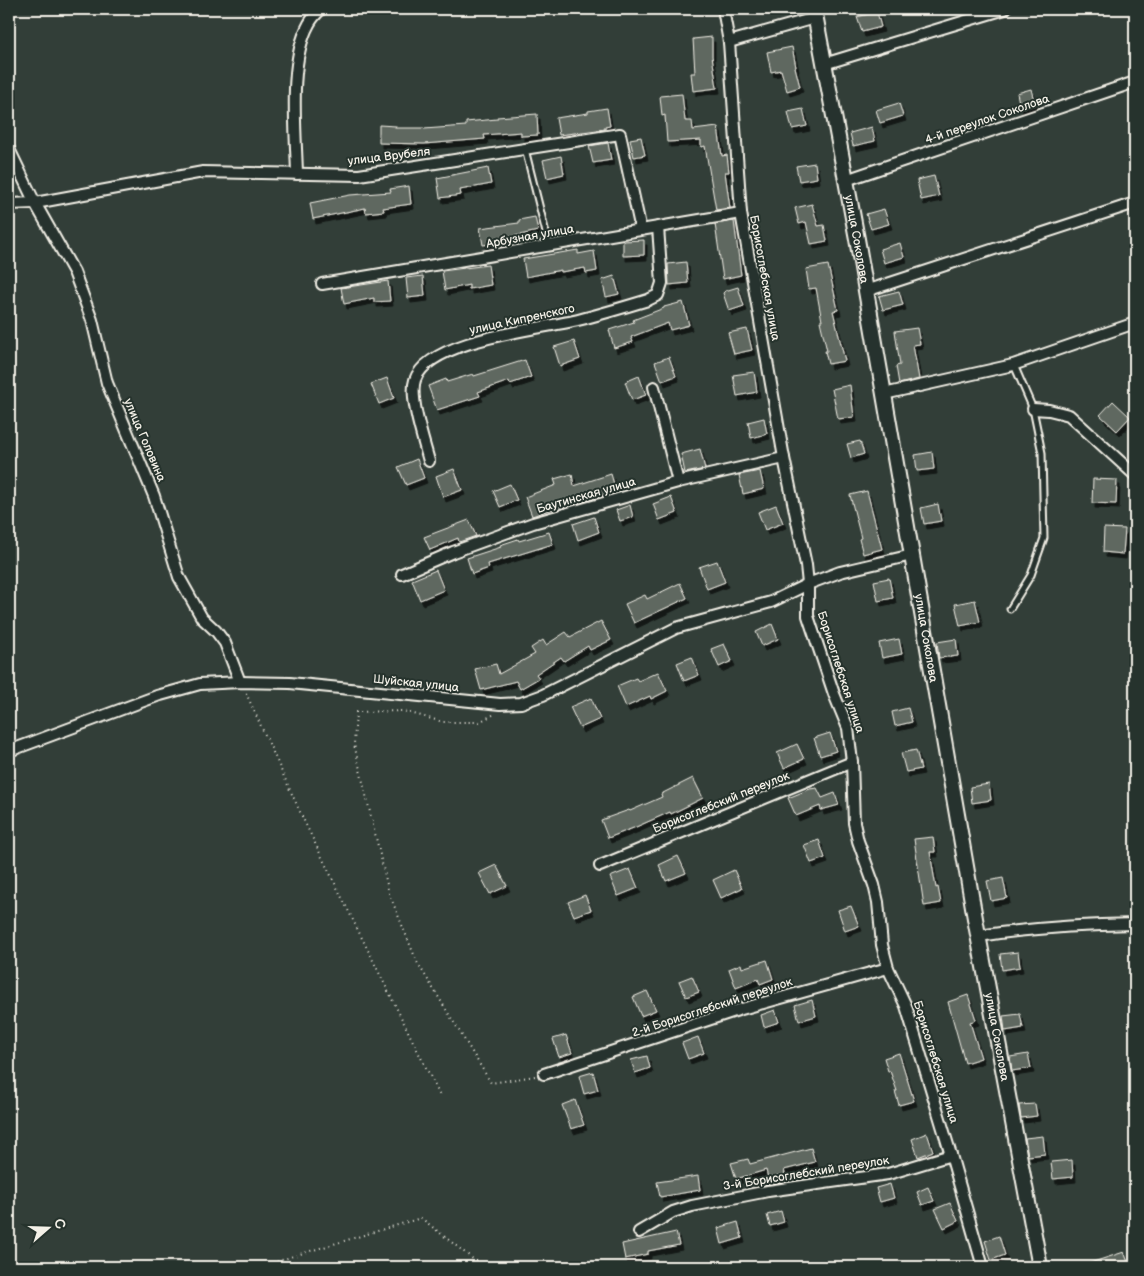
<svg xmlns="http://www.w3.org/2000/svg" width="1144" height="1276" viewBox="0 0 1144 1276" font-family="'Balsamiq Sans',sans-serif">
<defs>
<filter id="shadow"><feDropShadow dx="3" dy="5" stdDeviation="0" flood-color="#0009"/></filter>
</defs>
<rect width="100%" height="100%" fill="#323e38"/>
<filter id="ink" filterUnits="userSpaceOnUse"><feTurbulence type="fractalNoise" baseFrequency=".02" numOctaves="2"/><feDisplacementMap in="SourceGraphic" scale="10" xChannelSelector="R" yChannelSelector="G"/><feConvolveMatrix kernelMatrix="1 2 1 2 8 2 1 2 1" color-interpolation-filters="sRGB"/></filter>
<g filter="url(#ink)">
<g fill="#5f6861" stroke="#f4f1e8" filter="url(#shadow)">
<polygon points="877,12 881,27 862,32 857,17"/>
<polygon points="712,37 712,56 717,88 693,91 691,73 695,73 693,39"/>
<polygon points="792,47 796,67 795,67 800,87 787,91 781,70 771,72 767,52"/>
<polygon points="1031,89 1035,105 1020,108 1017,93"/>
<polygon points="682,94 685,121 692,121 693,130 718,127 722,156 727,155 729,172 725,172 730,208 716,210 705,146 701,147 701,140 667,142 665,115 662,116 660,96"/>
<polygon points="899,103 903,116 880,123 876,110"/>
<polygon points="607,108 610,126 605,127 605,129 559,135 556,118 588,113 588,111"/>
<polygon points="803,109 807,126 792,129 788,112"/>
<polygon points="537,114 538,135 521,136 521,132 484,135 485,139 424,144 379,143 379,125 396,126 395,128 424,128 424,129 466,126 466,122 497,119 497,117"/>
<polygon points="872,127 875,141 853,146 850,133"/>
<polygon points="641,137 645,155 634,157 630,139"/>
<polygon points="608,143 611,160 593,163 589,146"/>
<polygon points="561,156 564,174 547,178 543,160"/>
<polygon points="815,163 817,178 799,181 796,166"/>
<polygon points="488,168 491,184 460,190 461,195 440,198 437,178"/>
<polygon points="934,176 939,196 921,200 917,180"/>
<polygon points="409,186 411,204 383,208 384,211 366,213 365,208 313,219 310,203 350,195 391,192 390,189"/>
<polygon points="812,204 818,226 824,225 827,241 811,244 806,222 799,224 795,208"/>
<polygon points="884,209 889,224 871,229 866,214"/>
<polygon points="535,217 538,231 506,238 506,242 483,245 480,228 519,223 519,220"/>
<polygon points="734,221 741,275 723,279 715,224"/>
<polygon points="644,240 644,255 623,256 623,241"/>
<polygon points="900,243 904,257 884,263 880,249"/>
<polygon points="578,250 578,254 594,251 597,271 586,273 585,268 561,272 561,270 526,277 523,259"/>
<polygon points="686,262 688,283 669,285 668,264"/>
<polygon points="488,265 491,285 469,289 469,285 445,290 442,271"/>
<polygon points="828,265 838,310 833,311 845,361 828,364 825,351 827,351 820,321 822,321 816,288 809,289 806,269"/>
<polygon points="423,276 425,296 408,298 406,278"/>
<polygon points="614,276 619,294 606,297 602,280"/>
<polygon points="388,281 390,301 374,302 374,298 344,304 341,288"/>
<polygon points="738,287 744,306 729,311 723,293 725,291"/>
<polygon points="899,291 903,305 883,310 879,296"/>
<polygon points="683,302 689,325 670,330 668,323 631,337 633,342 614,348 609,330 634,322 633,320 664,308 664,307"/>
<polygon points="917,328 920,344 913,345 919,379 899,384 896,366 900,365 895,331"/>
<polygon points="747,329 752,350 734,354 728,333"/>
<polygon points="574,341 580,359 560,366 554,347"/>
<polygon points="669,357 676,376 662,381 655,362"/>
<polygon points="525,360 531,377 510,384 509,381 478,392 480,396 437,410 428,386 446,379 447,382 473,374 474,376"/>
<polygon points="754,372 757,392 737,396 733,375"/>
<polygon points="639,376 646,395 632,400 625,382"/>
<polygon points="387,378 394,398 379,404 371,384"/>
<polygon points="850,385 854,417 838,419 832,389"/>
<polygon points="1113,401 1130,417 1117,431 1100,415"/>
<polygon points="764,418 767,434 751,438 748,422"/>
<polygon points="860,441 864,454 851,458 847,444"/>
<polygon points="700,449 705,469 685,473 681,454"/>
<polygon points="932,452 934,469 917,471 915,455"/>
<polygon points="417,459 424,478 406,485 398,467"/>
<polygon points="454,469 462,490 443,497 436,476"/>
<polygon points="760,471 764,489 743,494 739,475"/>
<polygon points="572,474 574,486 611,474 616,491 561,508 561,506 532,516 525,497 556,485 554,479"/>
<polygon points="1093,479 1117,480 1116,504 1092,503"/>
<polygon points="510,484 517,500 500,507 493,491"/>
<polygon points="867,491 882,549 863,554 859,539 861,538 850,495"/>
<polygon points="671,497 677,513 659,520 653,504"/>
<polygon points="938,504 941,521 924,524 921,508"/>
<polygon points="630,505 633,517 620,521 616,510"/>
<polygon points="776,505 783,523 765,530 758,512"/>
<polygon points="594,517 599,532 578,540 573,524"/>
<polygon points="469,520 476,536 459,542 458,538 430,550 424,537"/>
<polygon points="1104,528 1125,529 1123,554 1103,552"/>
<polygon points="549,532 553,544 488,564 489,568 472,574 467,558 501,547 500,545 518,539 519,541"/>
<polygon points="717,561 725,582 707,589 699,567"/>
<polygon points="436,570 444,590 420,600 412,580"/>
<polygon points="889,578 893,598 878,601 874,581"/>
<polygon points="680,583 687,598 634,623 625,604 645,595 647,599"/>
<polygon points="975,600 980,622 960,626 955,604"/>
<polygon points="601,621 611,640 590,650 588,646 564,661 561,657 536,674 539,678 520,689 516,681 481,690 475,669 496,664 499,674 535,654 531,648 543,640 546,645 566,632 570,637"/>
<polygon points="772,624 778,639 762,646 756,632"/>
<polygon points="899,639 902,654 882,658 879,643"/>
<polygon points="956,639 958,656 939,658 937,642"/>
<polygon points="724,644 732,661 719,667 711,649"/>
<polygon points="692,657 699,675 684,681 677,663"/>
<polygon points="658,672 667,691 651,699 650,696 626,707 617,686 636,678 638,681"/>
<polygon points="591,698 600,719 580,728 570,707"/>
<polygon points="908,708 912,722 895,726 892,712"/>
<polygon points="830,733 836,751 820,756 814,738"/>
<polygon points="797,744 804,759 784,768 777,753"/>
<polygon points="916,750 921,769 906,772 901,753"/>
<polygon points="693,778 703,798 671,814 670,812 636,827 608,838 601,820 629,810 630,811 662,797 661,794"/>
<polygon points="989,784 991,800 972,803 970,787"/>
<polygon points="817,788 822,798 835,793 839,805 821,810 820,806 796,816 788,798 810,789"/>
<polygon points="933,837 935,852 930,852 936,888 938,887 941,903 924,906 914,839"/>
<polygon points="819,840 825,858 811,863 804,845"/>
<polygon points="678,856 686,873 666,881 659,865"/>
<polygon points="496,865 507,886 490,894 479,873"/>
<polygon points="630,869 638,888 618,896 610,877"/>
<polygon points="734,870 742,888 721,898 713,880"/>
<polygon points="1003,878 1007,898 991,901 987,881"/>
<polygon points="585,895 591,910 574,916 568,902"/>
<polygon points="851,906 859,926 845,931 838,910"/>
<polygon points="1018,952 1020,967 1002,970 1000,954"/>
<polygon points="767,960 773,979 760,984 758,979 736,988 729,969 741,964 742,968"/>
<polygon points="692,976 699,992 686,997 679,981"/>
<polygon points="647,991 656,1010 641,1016 633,997"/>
<polygon points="968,995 976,1020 970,1022 981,1058 965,1063 948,1002"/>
<polygon points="812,1000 816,1016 799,1021 795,1005"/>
<polygon points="775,1010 779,1022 764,1027 761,1015"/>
<polygon points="1020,1014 1023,1028 1005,1031 1003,1016"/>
<polygon points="566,1035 572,1053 559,1057 553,1039"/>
<polygon points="698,1037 704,1053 688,1059 682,1043"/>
<polygon points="899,1053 914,1101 899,1105 895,1091 897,1091 890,1071 888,1071 884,1058"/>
<polygon points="1028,1054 1031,1068 1012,1071 1010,1057"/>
<polygon points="647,1056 650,1068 635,1073 631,1060"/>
<polygon points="593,1072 598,1090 584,1094 579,1076"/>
<polygon points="575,1100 584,1125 571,1129 562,1105"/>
<polygon points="1035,1104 1037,1116 1021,1118 1019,1105"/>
<polygon points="927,1133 933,1151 918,1157 912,1139"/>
<polygon points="1043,1136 1045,1154 1028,1156 1025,1138"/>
<polygon points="811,1148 815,1162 784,1170 785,1174 768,1178 766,1170 736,1179 731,1163 748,1159 750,1164"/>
<polygon points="1072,1160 1073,1177 1053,1179 1051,1162"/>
<polygon points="698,1176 700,1190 660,1197 657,1182"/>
<polygon points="890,1184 894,1198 880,1202 876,1188"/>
<polygon points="928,1187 934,1201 922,1205 917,1192"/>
<polygon points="950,1203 958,1221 944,1228 935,1209"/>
<polygon points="781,1211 784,1222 770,1226 767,1215"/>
<polygon points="738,1222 742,1238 722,1244 718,1228"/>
<polygon points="676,1232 679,1245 648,1251 648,1254 625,1259 622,1244"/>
<polygon points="999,1236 1005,1255 991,1260 985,1241"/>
<polygon points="1124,1252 1130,1267 1084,1267 1084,1265"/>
</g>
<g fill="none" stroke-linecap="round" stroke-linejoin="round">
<g stroke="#f4f1e8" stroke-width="9">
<g id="lane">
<polyline points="525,149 549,245"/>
<polyline points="1010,609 1031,575 1044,538 1042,453 1033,409 1014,365"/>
</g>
</g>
<g stroke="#f4f1e8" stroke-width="14">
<g id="street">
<polyline points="723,9 729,42 741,213 784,458 806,565 808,584 808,616 834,694 848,728 852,762 854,823 858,841 874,885 878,902 882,945 888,968 906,1006 951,1155 983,1267"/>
<polyline points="729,42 815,18"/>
<polyline points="824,64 1005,9"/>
<polyline points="9,149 35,203 74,272 92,320 107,383 154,496 179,577 202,618 216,631 225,643 240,682"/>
<path d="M297,174C296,130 288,62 309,24C312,18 317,13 321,9"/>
<polyline points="846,180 1135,82"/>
<polyline points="9,204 35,203 203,172 359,175 620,134 641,230"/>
<polyline points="322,284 741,213"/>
<polyline points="866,291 1135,203"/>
<polyline points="654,387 678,482"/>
<polyline points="884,394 1013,365 1135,323"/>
<polyline points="1033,409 1049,410 1069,415 1135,475"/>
<path d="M429,461C424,442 409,398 415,380C429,339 541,329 578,320C602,314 625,307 648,300L658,295L662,283L658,227"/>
<polyline points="402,574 453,552 533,523 678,482 784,458"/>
<polyline points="9,751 157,696 200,684 240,682 290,683 500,704 521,703 543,695 676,628 771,602 808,584 840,572 912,555"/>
<polyline points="600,866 852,762"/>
<path d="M979,936C1031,928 1082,925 1135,924"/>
<polyline points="544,1074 738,1010 888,968"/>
<polyline points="639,1232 673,1212 692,1206 768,1191 888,1174 951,1155"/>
</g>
</g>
<g stroke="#f4f1e8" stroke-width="18">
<g id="secondary">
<path id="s1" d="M814,9L857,239L976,924L1040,1267"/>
</g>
</g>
<g stroke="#f4f1e8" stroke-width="2" stroke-dasharray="1 4" stroke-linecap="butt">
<polyline points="246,693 306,825 441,1098"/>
<polyline points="493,715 479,722 443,722 403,711 356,712 354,744 389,893 417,962 491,1083 535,1076"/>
<polyline points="263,1267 290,1257 421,1218 483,1267"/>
</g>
<use href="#lane" stroke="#26332d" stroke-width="5"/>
<use href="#street" stroke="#26332d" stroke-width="10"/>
<use href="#secondary" stroke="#26332d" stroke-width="14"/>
</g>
</g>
<g text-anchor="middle" stroke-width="4" stroke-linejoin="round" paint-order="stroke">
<g font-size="12" fill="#f4f1e8" stroke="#26332d">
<text transform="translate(987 119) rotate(-19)" y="4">4-й переулок Соколова</text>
<text transform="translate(389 156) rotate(-7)" y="4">улица Врубеля</text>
<text transform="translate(530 236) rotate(-10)" y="4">Арбузная улица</text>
<text dy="4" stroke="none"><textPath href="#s1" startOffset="234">улица Соколова</textPath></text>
<text transform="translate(765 278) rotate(80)" y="4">Борисоглебская улица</text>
<text transform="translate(522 319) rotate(-12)" y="4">улица Кипренского</text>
<text transform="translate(145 440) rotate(67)" y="4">улица Головина</text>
<text transform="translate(586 495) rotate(-16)" y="4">Баутинская улица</text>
<text dy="4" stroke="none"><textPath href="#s1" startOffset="639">улица Соколова</textPath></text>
<text transform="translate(841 672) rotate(72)" y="4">Борисоглебская улица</text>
<text transform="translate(416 683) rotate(6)" y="4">Шуйская улица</text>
<text transform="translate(721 802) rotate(-22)" y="4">Борисоглебский переулок</text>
<text transform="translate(712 1007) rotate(-18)" y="4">2-й Борисоглебский переулок</text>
<text dy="4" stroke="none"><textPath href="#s1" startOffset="1044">улица Соколова</textPath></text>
<text transform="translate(936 1062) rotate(73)" y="4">Борисоглебская улица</text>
<text transform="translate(806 1173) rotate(-9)" y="4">3-й Борисоглебский переулок</text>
</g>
</g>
<rect width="1144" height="1276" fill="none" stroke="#26332d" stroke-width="30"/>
<rect x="15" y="15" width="1114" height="1246" fill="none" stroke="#f4f1e8" stroke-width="2" filter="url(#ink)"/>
<g transform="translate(48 1228) rotate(70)" stroke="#26332d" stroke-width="4" paint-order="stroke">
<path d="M0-4L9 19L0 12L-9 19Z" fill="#f4f1e8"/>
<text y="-8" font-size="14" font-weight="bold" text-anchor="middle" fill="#f4f1e8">С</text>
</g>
</svg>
